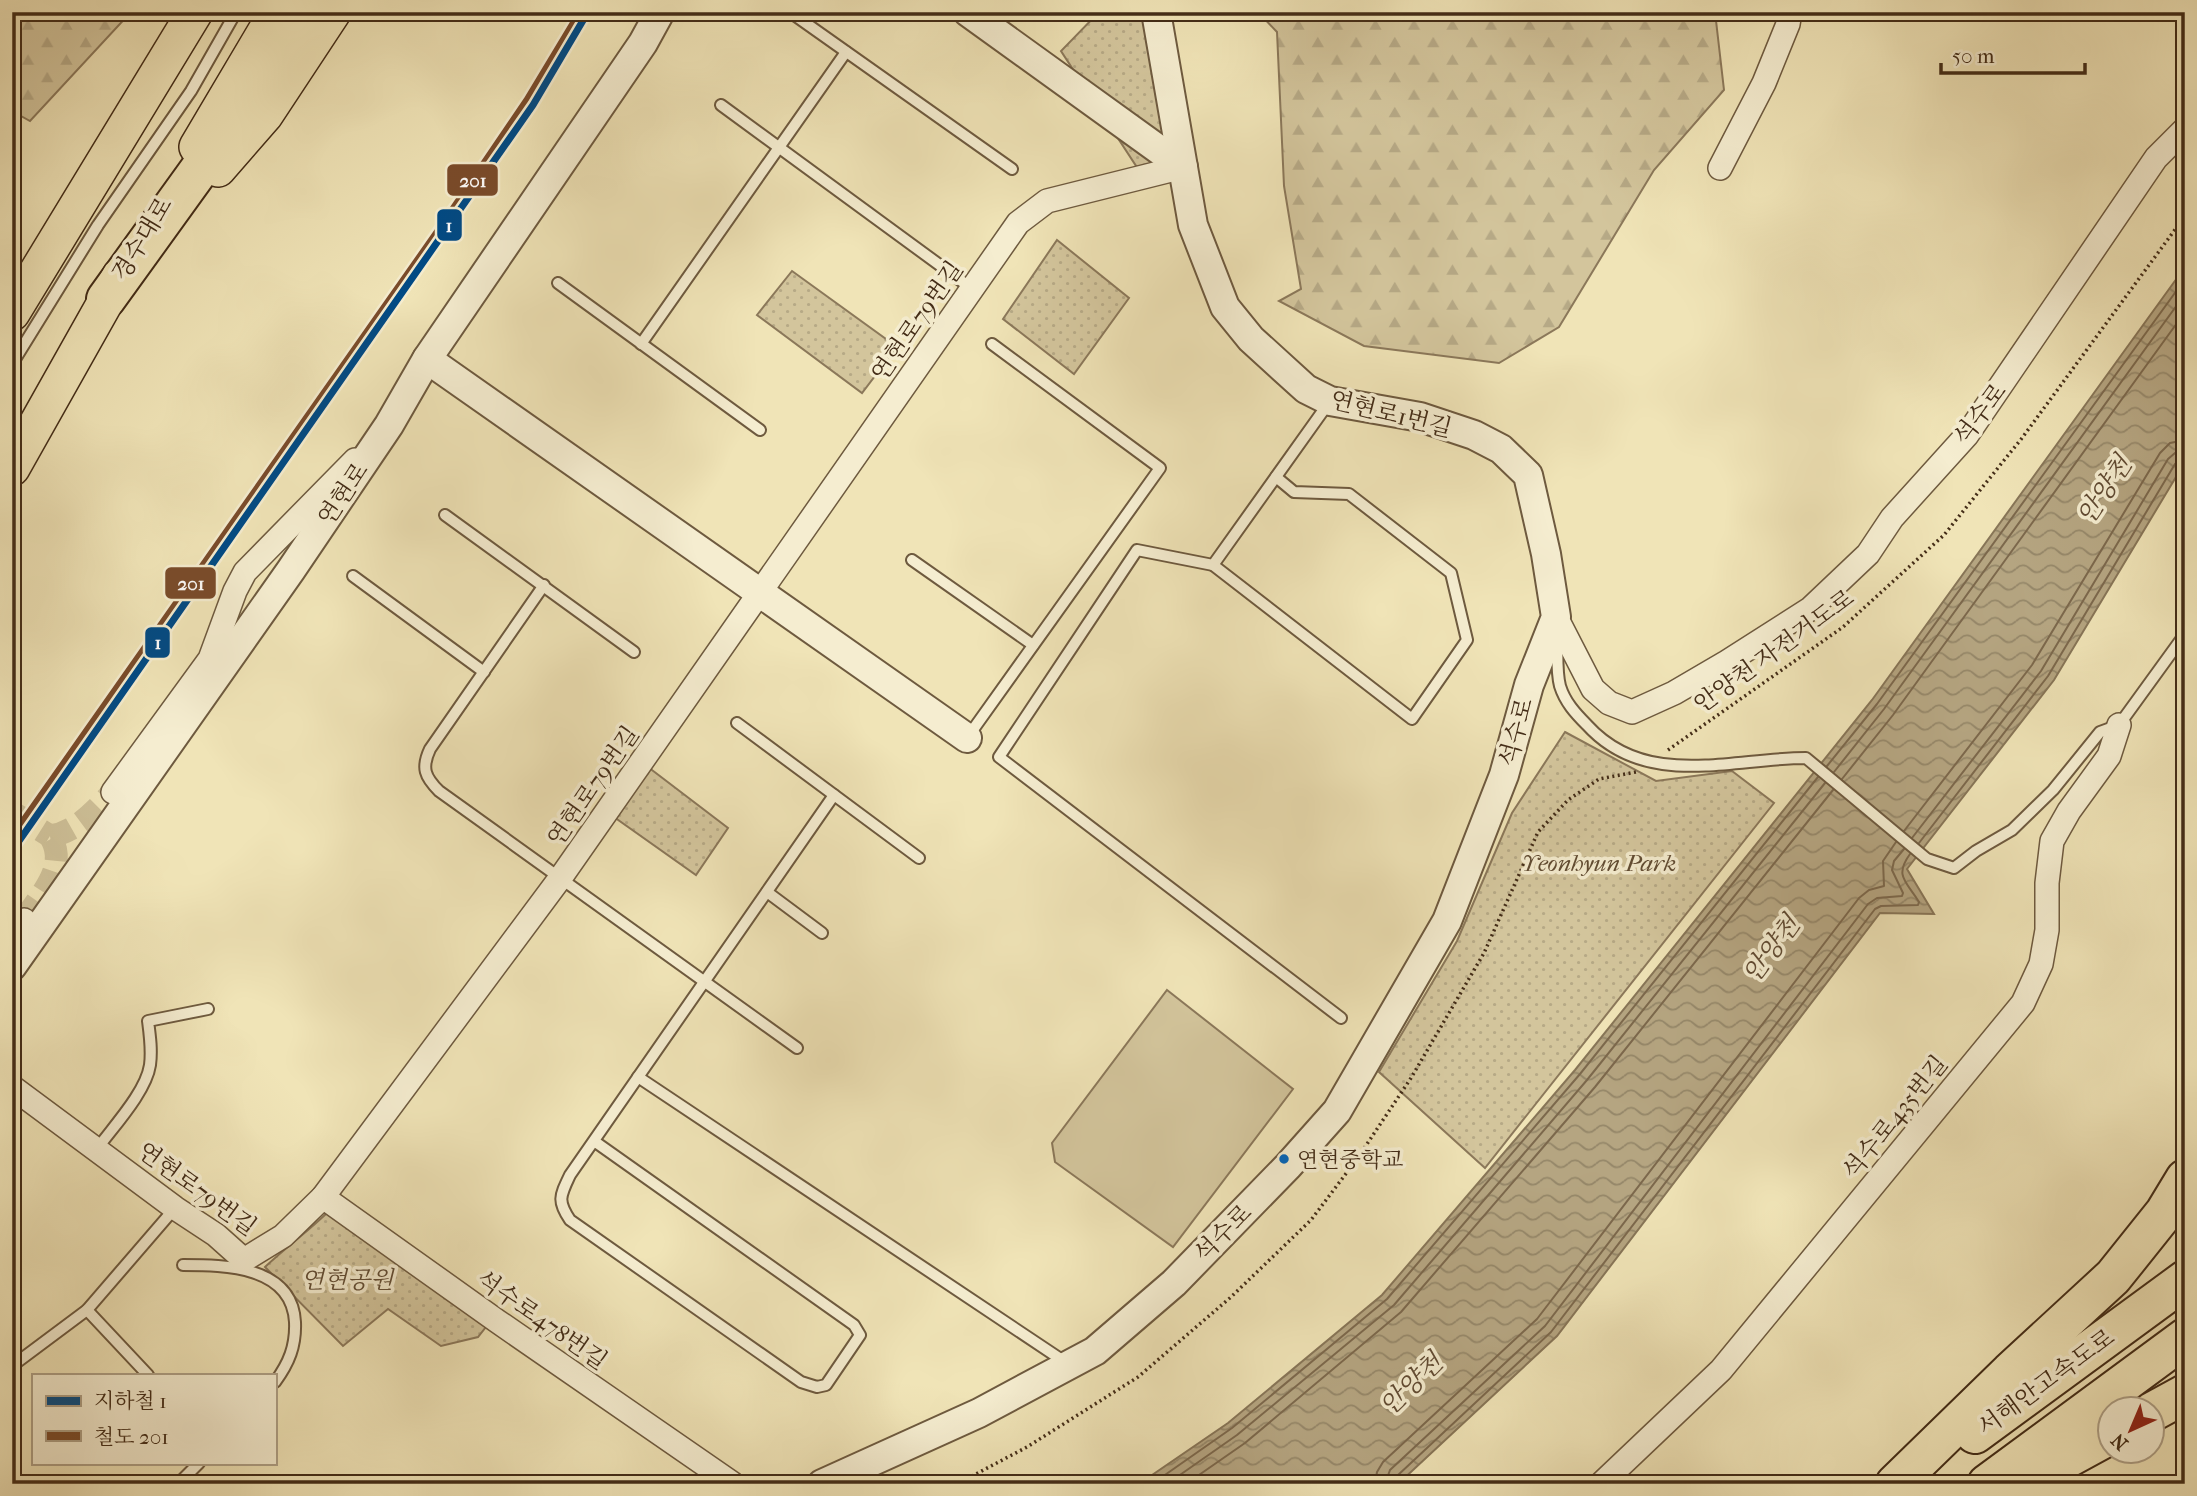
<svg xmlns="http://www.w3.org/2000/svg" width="2197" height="1496" viewBox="0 0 2197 1496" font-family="'IM FELL French Canon','Noto Serif KR',serif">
<defs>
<pattern id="forest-firs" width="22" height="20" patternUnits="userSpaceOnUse" patternTransform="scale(1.75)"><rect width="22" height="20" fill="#d3c59c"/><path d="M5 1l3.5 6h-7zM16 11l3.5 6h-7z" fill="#b6a986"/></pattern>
<pattern id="park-dots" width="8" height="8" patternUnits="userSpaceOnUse" patternTransform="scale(1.75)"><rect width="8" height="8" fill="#d3c59c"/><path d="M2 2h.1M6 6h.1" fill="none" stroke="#b6a986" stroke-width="1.8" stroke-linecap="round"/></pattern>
<pattern id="water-waves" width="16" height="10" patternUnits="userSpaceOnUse" patternTransform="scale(1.75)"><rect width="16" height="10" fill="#b5a581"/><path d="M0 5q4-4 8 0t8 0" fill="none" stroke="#958769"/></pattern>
</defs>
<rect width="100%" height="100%" fill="#f0e4b7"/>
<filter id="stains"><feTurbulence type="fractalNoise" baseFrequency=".00286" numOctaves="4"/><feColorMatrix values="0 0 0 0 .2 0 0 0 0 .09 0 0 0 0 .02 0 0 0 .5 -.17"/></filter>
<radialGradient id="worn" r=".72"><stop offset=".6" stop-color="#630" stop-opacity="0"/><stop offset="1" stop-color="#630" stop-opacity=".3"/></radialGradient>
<polygon fill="#d3c59c" stroke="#8b785a" stroke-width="2" points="1167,990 1293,1089 1173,1247 1055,1162 1052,1143"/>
<g fill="url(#forest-firs)" stroke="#8b785a" stroke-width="2">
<polygon points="12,12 131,12 30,121 12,111"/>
<polygon points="1258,12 1715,12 1724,90 1654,170 1559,327 1499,363 1364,346 1279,301 1301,289 1284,186 1277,32"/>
</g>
<g fill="url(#park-dots)" stroke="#8b785a" stroke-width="2">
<polygon points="1099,12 1156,12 1183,167 1144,178 1061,51"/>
<polygon points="1057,240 1129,298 1074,374 1003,319"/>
<polygon points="792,271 897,347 862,393 757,315"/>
<polygon points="1565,732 1656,781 1732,771 1774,803 1485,1168 1379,1072 1457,941 1512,813"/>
<polygon points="648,767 728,828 696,875 614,817"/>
<path d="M330,1210L489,1323L478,1337L441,1346L388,1309L343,1346L265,1267C286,1247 310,1230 330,1210Z"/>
</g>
<polygon fill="url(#water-waves)" stroke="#877557" stroke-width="2" points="2185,267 2185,462 2054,680 1907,869 1934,914 1880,913 1557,1336 1398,1484 1139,1484 1228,1423 1382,1295 1575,1070 1872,700"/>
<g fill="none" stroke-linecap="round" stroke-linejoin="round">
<g stroke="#7c684c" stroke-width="2">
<polyline points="1827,766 1877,704 2185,279"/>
<polyline points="1834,772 1884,709 2185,294"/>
<polyline points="1842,779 1893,715 2185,312"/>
<polyline points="1904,831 2032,665 2160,453 2170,443 2185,440"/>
<polyline points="1912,838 2041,671 2168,459 2175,453 2185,451"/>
<polyline points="1919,843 2048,676 2175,464 2185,460"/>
<polyline points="1152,1484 1232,1428 1387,1299 1580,1074 1818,777"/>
<polyline points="1167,1484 1237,1435 1394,1305 1587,1080 1825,783"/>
<polyline points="1186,1484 1245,1443 1401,1312 1595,1087 1833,790"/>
<polyline points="1375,1484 1377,1472 1383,1462 1537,1319 1859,898 1869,890 1884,886 1883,861 1896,842"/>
<polyline points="1385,1484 1390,1470 1545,1326 1868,904 1877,898 1902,896 1903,893 1892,870 1894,861 1904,849"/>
<path d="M1394,1484L1397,1476L1551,1332L1875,909L1881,906L1918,905L1919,902C1906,881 1894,876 1910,854"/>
</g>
<g stroke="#cdbf97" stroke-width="23" stroke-dasharray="23 11" stroke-linecap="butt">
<polyline points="12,812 50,836"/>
<path d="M50,836C77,832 95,810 113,792"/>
<path d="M24,920C41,893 69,867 50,836"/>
</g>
<g stroke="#6e5a3f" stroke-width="14">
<g id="service">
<polyline points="790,12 1012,169"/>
<polyline points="721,105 971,288"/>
<polyline points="558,283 760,430"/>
<polyline points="641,344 846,52"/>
<polyline points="12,364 98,225 191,91 236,12"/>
<polyline points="1330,401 1213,565 1137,550 999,757 1341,1018"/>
<polyline points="445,515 634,652"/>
<polyline points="912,560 1033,645"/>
<polyline points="1213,565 1412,719 1467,640 1451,573 1349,494 1294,492 1276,477"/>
<polyline points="353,576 484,672"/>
<path d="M544,585L430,749C421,768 425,777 439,791L797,1048"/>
<path d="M1557,637C1558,652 1556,671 1560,686C1565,702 1575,713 1587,725C1646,790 1731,758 1806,758L1927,859L1954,868L1976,851L2012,830L2053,790L2100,732L2119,725L2185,634"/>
<polyline points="737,723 919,858"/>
<polyline points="967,738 1160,468 992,344"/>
<polyline points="767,892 822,933"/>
<polyline points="638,1077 1068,1364"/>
<path d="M594,1141L854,1325L860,1335L826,1385L817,1387L801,1382L570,1220C557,1201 560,1196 570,1175L834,795"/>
<path d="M97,1149C113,1127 146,1092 150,1065C152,1050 150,1036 148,1021L208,1009"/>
<path d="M183,1265C225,1265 292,1266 295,1322C296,1346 289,1363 275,1382"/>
<polyline points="87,1310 148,1375"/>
<polyline points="12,1366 87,1310 175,1208"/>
<polyline points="178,1484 199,1463"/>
</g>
</g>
<g stroke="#6e5a3f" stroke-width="26">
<g id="minor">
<polyline points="1720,168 1764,83 1788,24 1790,12"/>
<polyline points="1556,617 1593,689 1609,703 1632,712 1674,693 1727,662 1810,609 1868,554 1892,518 1967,435 2156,158 2185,129"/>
<polyline points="113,792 210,659 235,591 245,572 355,460"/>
<polyline points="12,937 24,920"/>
<polyline points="12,1087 175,1208 216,1235 244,1260 283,1236 323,1197 561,877 1018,223 1047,201 1183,167"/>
<polyline points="323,1197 497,1321 733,1484"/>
<polyline points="1601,1484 1721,1370 2023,1003 2041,964 2047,930 2047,883 2052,841 2069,811 2109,756 2119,725"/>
</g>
</g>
<g stroke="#6e5a3f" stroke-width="32">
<g id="tertiary">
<polyline points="968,12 1183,167"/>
<polyline points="427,359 967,738"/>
<polyline points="12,966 291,570 389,425 427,359 643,43 660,12"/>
<polyline points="822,1484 979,1413 1095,1351 1174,1283 1288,1166 1337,1111 1447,921 1504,775 1529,685 1556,617 1546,554 1528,475 1501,449 1474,435 1420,417 1330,401 1306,389 1251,339 1225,307 1193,225 1156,12"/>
</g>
</g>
<g stroke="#432c17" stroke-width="38">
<g id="primary">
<polyline points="197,147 277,12"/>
<polyline points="218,169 265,115 333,12"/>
<polyline points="12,313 195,12"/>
<polyline points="12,468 120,276"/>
</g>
</g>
<g stroke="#432c17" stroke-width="42">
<g id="motorway">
<polyline points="106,299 313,12"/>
<polyline points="2152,1412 2185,1394"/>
<polyline points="1975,1434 2185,1280"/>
<polyline points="2022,1483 2110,1435"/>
<polyline points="1895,1484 2010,1372 2113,1277 2165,1212 2185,1179"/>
<polyline points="1987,1484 2185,1338"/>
</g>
</g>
<g stroke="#432c17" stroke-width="3.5" stroke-dasharray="2 3.5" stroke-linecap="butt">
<polyline points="1668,750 1843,627 1944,535 2022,438 2185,216"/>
<polyline points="957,1484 1027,1447 1138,1377 1231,1297 1311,1220 1357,1159 1411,1078 1484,953 1538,832 1568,800 1599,779 1636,772"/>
</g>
<use href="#service" stroke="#f5edd0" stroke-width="10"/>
<use href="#minor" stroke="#f5edd0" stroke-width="23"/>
<use href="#tertiary" stroke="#f5edd0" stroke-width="28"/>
<use href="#primary" stroke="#f0e4b7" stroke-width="35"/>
<use href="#motorway" stroke="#f0e4b7" stroke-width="38"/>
<g stroke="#f5edd0" stroke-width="12">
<polyline id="rail-1" points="19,827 440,228 527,100 577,17"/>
</g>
<use href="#rail-1" stroke="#7a4b2a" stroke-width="7"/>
<g stroke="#f5edd0" stroke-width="12">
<polyline id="metro-1" points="12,851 533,105 588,12"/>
</g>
<use href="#metro-1" stroke="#004a85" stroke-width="7"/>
</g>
<circle fill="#0065bd" stroke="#f5edd0" stroke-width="2.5" cx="1284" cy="1159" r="6"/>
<g text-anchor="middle" stroke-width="7" stroke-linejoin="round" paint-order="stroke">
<g font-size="22" fill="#432c17" stroke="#f5edd0" text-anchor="start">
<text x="1297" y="1167">연현중학교</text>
</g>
<g font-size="24" fill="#432c17" stroke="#f5edd0">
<text transform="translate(142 239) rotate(-59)" y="8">경수대로</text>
<text transform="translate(917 321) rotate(-55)" y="8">연현로79번길</text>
<text transform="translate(1391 414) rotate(14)" y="8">연현로1번길</text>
<text transform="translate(1980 414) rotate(-53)" y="8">석수로</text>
<text transform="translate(343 494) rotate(-56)" y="8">연현로</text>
<text transform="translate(1774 651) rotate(-36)" y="8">안양천 자전거도로</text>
<text transform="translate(1516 732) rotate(-75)" y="8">석수로</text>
<text transform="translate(593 786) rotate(-55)" y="8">연현로79번길</text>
<text transform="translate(1895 1117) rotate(-51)" y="8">석수로435번길</text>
<text transform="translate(197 1189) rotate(36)" y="8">연현로79번길</text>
<text transform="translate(1223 1233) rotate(-45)" y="8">석수로</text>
<text transform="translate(542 1320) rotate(35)" y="8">석수로478번길</text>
<text transform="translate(2046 1382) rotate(-36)" y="8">서해안고속도로</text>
</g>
<g font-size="24" font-style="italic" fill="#604b32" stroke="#f5edd0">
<text x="1599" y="871">Yeonhyun Park</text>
<text x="347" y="1288">연현공원</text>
</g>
<g font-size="26" font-style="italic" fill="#604a32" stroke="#f5edd0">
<text transform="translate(2104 490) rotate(-56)" y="9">안양천</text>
<text transform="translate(1771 949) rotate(-53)" y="9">안양천</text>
<text transform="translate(1411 1384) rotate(-44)" y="9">안양천</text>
</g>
</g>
<g stroke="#f5edd0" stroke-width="2.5">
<rect x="446" y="163" width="53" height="34" rx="7" fill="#7a4b2a"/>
<rect x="436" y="208" width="27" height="34" rx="7" fill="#004a85"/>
<rect x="164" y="566" width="53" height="34" rx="7" fill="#7a4b2a"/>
<rect x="144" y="626" width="27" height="33" rx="7" fill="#004a85"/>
</g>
<g font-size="19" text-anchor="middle" font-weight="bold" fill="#fff">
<text x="473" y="187">201</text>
<text x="449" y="232">1</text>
<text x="191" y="590">201</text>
<text x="158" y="649">1</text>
</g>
<rect width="2197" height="1496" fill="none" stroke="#f0e4b7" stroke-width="42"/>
<rect x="14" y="14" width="2169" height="1468" fill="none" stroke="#432c17" stroke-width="3.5"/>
<rect x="21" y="21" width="2155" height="1454" fill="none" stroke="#432c17" stroke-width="2"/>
<rect x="32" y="1374" width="245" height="91" fill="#f5edd0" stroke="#aea086" stroke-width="2"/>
<rect x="46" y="1396" width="35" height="10" fill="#004a85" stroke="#aea086" stroke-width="2"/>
<text x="94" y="1408" font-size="21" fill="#432c17">지하철 1</text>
<rect x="46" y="1431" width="35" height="10" fill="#7a4b2a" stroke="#aea086" stroke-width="2"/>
<text x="94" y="1444" font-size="21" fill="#432c17">철도 201</text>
<g transform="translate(2131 1430) rotate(224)"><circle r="33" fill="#f5edd0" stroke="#aea086" stroke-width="2"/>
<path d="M0-5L12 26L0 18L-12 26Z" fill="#8f2418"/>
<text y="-10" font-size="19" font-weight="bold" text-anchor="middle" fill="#432c17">N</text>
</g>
<path d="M1941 63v10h144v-10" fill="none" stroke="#432c17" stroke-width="3.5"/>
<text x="1952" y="63" font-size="21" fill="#432c17" stroke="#f5edd0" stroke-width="5" paint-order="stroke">50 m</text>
<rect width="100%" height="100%" filter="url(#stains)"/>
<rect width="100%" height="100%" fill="url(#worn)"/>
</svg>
